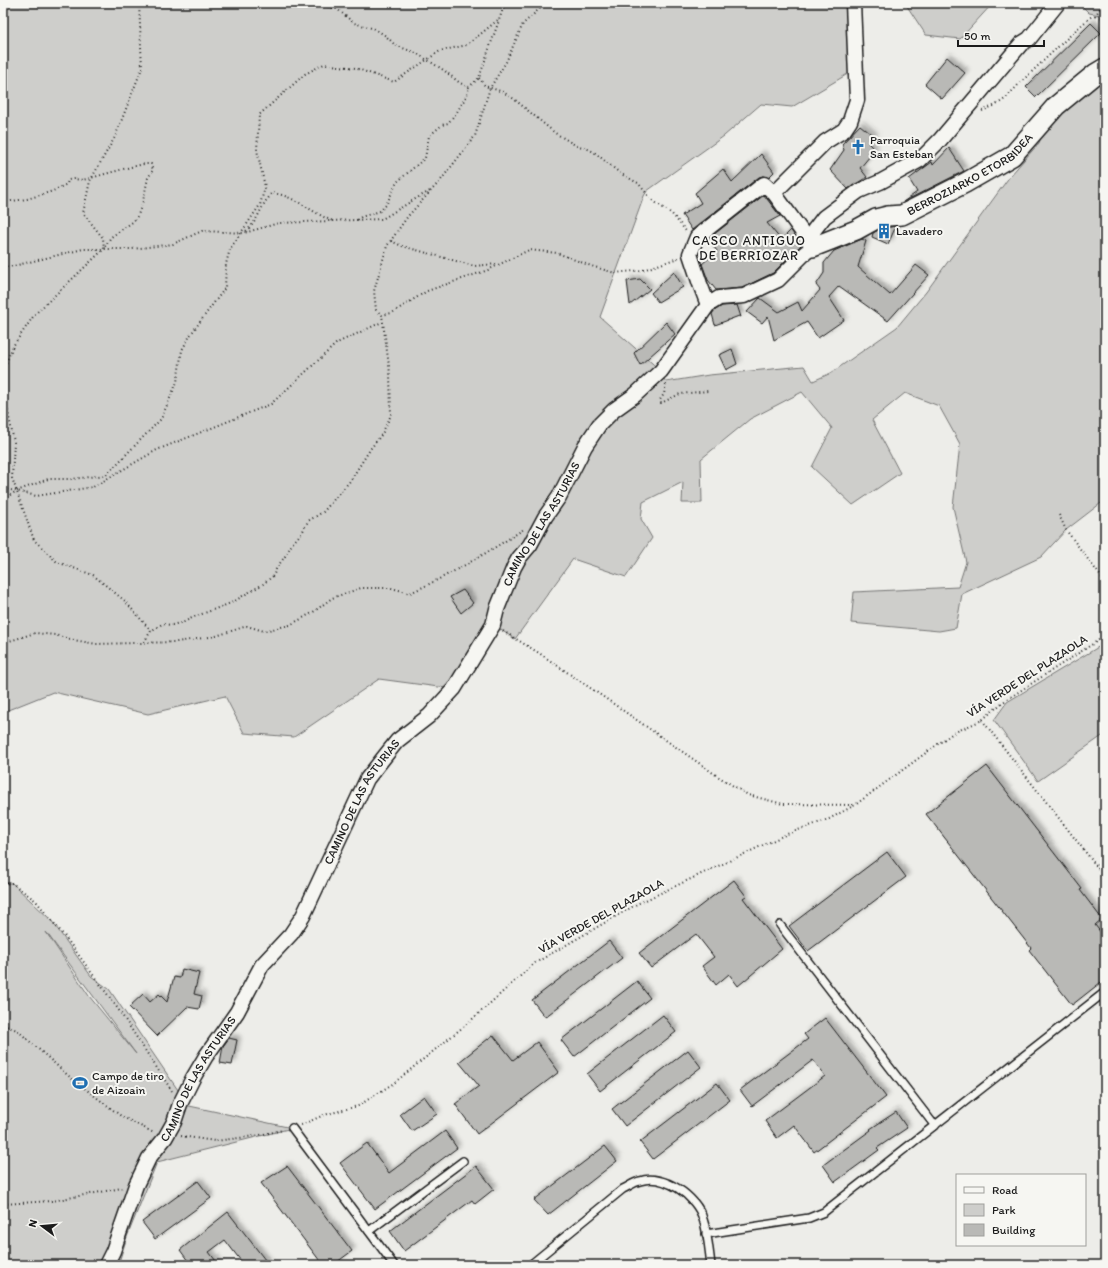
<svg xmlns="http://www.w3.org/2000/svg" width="1108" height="1268" viewBox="0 0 1108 1268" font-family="Itim,sans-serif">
<defs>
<filter id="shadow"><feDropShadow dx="3.5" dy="-3.5" stdDeviation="2" flood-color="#0004"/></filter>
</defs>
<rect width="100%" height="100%" fill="#edede9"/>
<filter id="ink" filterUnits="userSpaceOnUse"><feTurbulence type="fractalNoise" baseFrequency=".025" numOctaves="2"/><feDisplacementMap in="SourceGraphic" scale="8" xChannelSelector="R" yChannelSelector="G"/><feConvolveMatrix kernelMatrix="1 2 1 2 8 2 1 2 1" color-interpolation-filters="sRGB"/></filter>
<g filter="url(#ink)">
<g fill="#cececb" stroke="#757574" fill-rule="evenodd">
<polygon points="3,3 868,3 849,16 851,72 792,107 761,104 724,136 647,191 644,196 600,317 661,371 660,373 666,382 709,375 804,366 813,381 831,373 897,327 926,292 1010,176 1039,143 1044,129 1096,85 1105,80 1105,500 1066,530 1041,557 962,594 956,628 939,631 851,623 854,592 958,587 966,562 953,507 960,444 939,406 905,393 872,420 900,473 853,505 812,467 832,428 802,392 750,419 701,459 702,503 682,503 683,482 643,502 641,519 652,538 626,577 573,559 515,639 493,625 446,688 379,679 294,737 244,733 225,696 148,714 53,692 3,712"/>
<polygon points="905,3 993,3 960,39 926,35"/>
<polygon points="1079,3 1105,3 1105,31 1100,15 1089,13"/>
<polygon points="1105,643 1105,734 1038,781 994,720 1007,702"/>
<path d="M3,883H12L51,920L91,976L109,989L180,1093V1104L292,1128L157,1162L127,1237L118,1265H3ZM46,932L136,1054L89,996Z"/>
</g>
<g fill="#b9b9b6" stroke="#1c1c1c" filter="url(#shadow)">
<polygon points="1091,23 1101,33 1036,97 1026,87"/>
<polygon points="947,57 965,73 942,99 925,84"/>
<polygon points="860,125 875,137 868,143 875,150 860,168 867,177 848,189 830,170 844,150 842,144"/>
<polygon points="949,148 964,171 903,202 917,192 909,179 932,162 933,165"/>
<polygon points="761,154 774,172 769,177 763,176 759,177 692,230 682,215 701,203 695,193 723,169 732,182"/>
<polygon points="764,195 780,216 767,223 781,240 791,230 801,245 773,273 742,288 716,290 708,280 702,264 717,251 708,239"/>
<polygon points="896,226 888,244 872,237 873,233 880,229"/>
<polygon points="862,239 866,241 858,267 890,295 916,265 929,275 888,321 839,286 829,297 844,320 818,338 807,322 774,340 768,316 762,323 747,312 760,298 779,312 798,302 802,311 820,290 816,285 824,273 824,263 834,251"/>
<polygon points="674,272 683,287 658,302 651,293"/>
<polygon points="640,279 650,289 630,305 627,281"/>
<polygon points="737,305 741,317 739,316 715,325 712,314 714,311 722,306"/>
<polygon points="666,322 675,334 640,365 634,353"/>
<polygon points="732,349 737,364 726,370 719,355"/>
<polygon points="463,590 473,603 461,613 450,597"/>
<polygon points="987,766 1082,889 1080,890 1102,919 1095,925 1105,938 1105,979 1072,1005 1029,950 1031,948 926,814"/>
<polygon points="887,852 906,877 808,951 789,926"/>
<polygon points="734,880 746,896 743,898 782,949 738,986 729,974 716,985 702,966 714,957 696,934 651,968 639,953"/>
<polygon points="609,941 622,958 545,1017 532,1000"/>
<polygon points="182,969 199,973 194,994 202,996 199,1009 187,1007 157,1036 129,1007 143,994 150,1002 159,994 167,1002 174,977 180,978"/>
<polygon points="637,981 650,998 574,1057 561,1040"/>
<polygon points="663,1015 676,1032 600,1091 587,1074"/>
<polygon points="825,1018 886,1097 814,1152 794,1125 777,1138 765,1121 825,1076 813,1060 752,1106 740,1090 808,1039 804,1034"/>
<polygon points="493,1035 513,1060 537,1042 559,1072 477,1134 455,1104 479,1086 459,1062"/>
<polygon points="229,1038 237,1040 232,1065 220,1063 223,1046"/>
<polygon points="688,1050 701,1067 625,1126 612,1109"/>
<polygon points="717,1083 730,1100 653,1159 640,1142"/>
<polygon points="424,1096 437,1114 412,1131 400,1114"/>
<polygon points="896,1112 907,1128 877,1148 879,1150 835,1182 823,1165 871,1130 870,1129"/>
<polygon points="445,1131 457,1148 375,1209 340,1163 367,1143 389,1173"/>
<polygon points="605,1146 617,1161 548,1215 534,1200"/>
<polygon points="287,1166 352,1251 333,1265 323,1265 261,1183"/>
<polygon points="476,1166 494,1189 475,1204 472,1200 404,1251 390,1231"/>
<polygon points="198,1181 211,1198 155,1239 142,1222"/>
<polygon points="228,1212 269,1265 244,1265 225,1240 209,1252 219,1265 191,1265 180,1250"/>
</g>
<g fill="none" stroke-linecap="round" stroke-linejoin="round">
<g stroke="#1c1c1c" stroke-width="10">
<g id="lane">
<polyline points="780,925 935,1126"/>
<polyline points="292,1128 394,1265"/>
<polyline points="369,1231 463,1161"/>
<polyline points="706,1234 809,1218 824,1212 1105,992"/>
<path d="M530,1265L623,1189C628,1187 634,1182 640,1181C663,1173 697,1196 703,1219C708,1234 709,1250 711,1265"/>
</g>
</g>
<g stroke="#1c1c1c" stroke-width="17">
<g id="street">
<polyline points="774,193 825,142 844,130 850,121 857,100 853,3"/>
<polyline points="810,241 814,230 824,217 859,191 880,182 920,160 940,140 1021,44 1029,39 1058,3"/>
<path id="s1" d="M106,1265L113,1251L136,1185L149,1158L165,1138L174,1122L180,1104L193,1078L206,1056L237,1012L262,965L291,934L303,916L367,779L385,756L397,741L429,716L454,689L493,625L497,609L514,567L519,558L530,545L545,517L559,497L585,446L599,425L614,410L635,395L661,371L708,305L719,298L744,296L778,280L805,253L813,247L774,193L764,184L697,237L690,254L700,284L708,305"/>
</g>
</g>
<g stroke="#1c1c1c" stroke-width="22">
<g id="secondary">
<path id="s2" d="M813,247L856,230L876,219L888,216L902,215L965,183L1012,156L1056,106L1095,74L1105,68"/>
</g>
</g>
<g stroke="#1c1c1c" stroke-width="2" stroke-dasharray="1 3" stroke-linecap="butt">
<polyline points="321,3 325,6 337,9 354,23 375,29 386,36 395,45 416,53 442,69 460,83 469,87 479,78 505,3"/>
<polyline points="546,3 523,24 506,62 490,88 475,136 441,180 408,216 387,246 374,291 376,310 382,315 392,313 427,291 488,270 529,250 557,253 591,266 615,273 643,270 678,258"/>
<polyline points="1095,16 1104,3"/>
<polyline points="479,78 485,86 503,92 514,99 555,133 577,146 584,147 594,152 621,174 638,183 652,200 672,214 686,231"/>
<polyline points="982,111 996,105 1005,99 1020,83 1078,28 1091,17 1105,14"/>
<polyline points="3,202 27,199 53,191 67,184 68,180 74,179 83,180 131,167 144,164 151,164 153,170 148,178 143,201 138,215 134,221 111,237 104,248"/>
<polyline points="357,220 361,217 380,211 386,205 397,182 425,158 429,136 442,125 448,123 457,112 467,95 469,87"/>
<path d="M246,231C255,224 259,213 264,204C266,199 270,198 271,193C295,195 311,213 333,221"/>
<polyline points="391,241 402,246 474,266 497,264"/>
<polyline points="3,266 9,267 83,249 132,249 173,244 202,231 244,233 279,223 382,219 417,198 430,191"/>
<polyline points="1104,289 1105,289"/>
<polyline points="3,370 13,346 35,314 104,249 103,238 83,213 90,181 115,137 142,68 139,3"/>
<polyline points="666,384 664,394 660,400 661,403 680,394 708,391"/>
<polyline points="3,387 14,442 12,478 34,540 57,562 93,575 125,601 151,631"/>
<polyline points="3,414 9,417"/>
<polyline points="3,489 17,491 36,496 93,487 157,450 271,404 337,343 382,322"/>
<polyline points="3,499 17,491 48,479 72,479 106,475 161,419 177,382 182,350 191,334 225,288 226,264 230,249 260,205 265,187 257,150 259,115 305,74 324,64 355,68 394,82 440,51 467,45 499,19"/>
<polyline points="1059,515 1066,530 1105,582"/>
<polyline points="503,631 539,653 618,707 719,777 748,795 783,804 853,805"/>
<polyline points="144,642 151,631 162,624 172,625 184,622 194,617 231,603 263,584 273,576 277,567 284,558 292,544 303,531 308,521 323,512 350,481 371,448 382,434 391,415 390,373 382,315"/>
<path d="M3,643L35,633L55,635L74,640L96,644L177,642L216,636L247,626L264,631L290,625L312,613L332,598L361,588H391L410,593C450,575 487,553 524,529"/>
<polyline points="982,720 1105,877"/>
<polyline points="3,884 12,883 36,901 66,938 116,1006 172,1091"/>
<polyline points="3,1025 17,1030 71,1078 121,1116 154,1133"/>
<polyline points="301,1125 324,1115 358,1106 394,1083 468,1023 535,963 637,904 787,834 829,819 855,805 953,733 982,720 1003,702 1105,636"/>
<polyline points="181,1136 215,1141 255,1136 283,1130"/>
<polyline points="3,1204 52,1201 122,1188"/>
</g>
<use href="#lane" stroke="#f6f6f2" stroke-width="7"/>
<use href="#street" stroke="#f6f6f2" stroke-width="14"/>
<use href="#secondary" stroke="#f6f6f2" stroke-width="19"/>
</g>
</g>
<defs>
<g id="church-bare" transform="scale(1.2)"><path d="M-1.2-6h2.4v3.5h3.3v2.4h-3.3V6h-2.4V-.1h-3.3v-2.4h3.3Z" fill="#1f6fb2" stroke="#f6f6f2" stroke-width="2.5" paint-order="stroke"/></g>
<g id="building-bare" transform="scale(1.2)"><path d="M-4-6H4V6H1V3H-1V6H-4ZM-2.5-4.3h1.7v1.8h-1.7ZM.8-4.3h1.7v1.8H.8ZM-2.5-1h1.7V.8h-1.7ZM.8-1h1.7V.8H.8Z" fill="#1f6fb2" stroke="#f6f6f2" stroke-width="2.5" paint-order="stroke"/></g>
<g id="stadium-bare" transform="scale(1.2)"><path d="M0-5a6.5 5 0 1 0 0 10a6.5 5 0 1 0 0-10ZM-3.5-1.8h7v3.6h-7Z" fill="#1f6fb2" stroke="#f6f6f2" stroke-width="2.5" paint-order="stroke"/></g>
</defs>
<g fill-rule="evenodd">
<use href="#church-bare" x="858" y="147"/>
<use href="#building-bare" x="884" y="231"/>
<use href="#stadium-bare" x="80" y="1083"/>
</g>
<g text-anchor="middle" stroke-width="4" stroke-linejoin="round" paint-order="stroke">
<g font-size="12" fill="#1c1c1c" stroke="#f6f6f2" text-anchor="start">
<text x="870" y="144">Parroquia<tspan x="870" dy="14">San Esteban</tspan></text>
<text x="896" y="235">Lavadero</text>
<text x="92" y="1080">Campo de tiro<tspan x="92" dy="14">de Aizoain</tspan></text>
</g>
<g font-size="12" fill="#1c1c1c" stroke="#f6f6f2">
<text dy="4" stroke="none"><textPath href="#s2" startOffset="175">BERROZIARKO ETORBIDEA</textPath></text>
<text dy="4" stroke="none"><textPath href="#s1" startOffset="869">CAMINO DE LAS ASTURIAS</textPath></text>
<text transform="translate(1027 676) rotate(-33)" y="4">VÍA VERDE DEL PLAZAOLA</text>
<text dy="4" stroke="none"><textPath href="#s1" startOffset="533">CAMINO DE LAS ASTURIAS</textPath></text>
<text transform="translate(601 916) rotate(-29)" y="4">VÍA VERDE DEL PLAZAOLA</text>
<text dy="4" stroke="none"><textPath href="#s1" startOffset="209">CAMINO DE LAS ASTURIAS</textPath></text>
</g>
<g font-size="13" letter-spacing="1" fill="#1c1c1c" stroke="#f6f6f2">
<text x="749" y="245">CASCO ANTIGUO<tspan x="749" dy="15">DE BERRIOZAR</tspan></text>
</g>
</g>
<rect width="1108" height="1268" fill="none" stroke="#f6f6f2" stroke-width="16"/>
<rect x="8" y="8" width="1092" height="1252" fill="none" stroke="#1c1c1c" stroke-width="1.5" filter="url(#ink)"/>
<rect x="956" y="1174" width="130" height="72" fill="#f6f6f2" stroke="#9f9f9c"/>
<rect x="964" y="1187" width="20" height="6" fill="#f6f6f2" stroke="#9f9f9c"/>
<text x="992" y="1194" font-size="12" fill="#1c1c1c">Road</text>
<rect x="964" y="1204" width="20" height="12" fill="#cececb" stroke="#9f9f9c"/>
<text x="992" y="1214" font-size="12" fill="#1c1c1c">Park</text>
<rect x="964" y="1224" width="20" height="12" fill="#b9b9b6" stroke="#9f9f9c"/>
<text x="992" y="1234" font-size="12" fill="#1c1c1c">Building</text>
<g transform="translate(42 1226) rotate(286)" stroke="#f6f6f2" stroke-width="3" paint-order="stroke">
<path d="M0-3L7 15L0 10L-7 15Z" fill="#1c1c1c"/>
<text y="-6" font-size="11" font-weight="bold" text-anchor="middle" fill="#1c1c1c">N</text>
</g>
<path d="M958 40v6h86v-6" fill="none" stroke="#1c1c1c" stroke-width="2"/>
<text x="964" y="40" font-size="12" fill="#1c1c1c" stroke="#f6f6f2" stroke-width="3" paint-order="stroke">50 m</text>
</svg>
